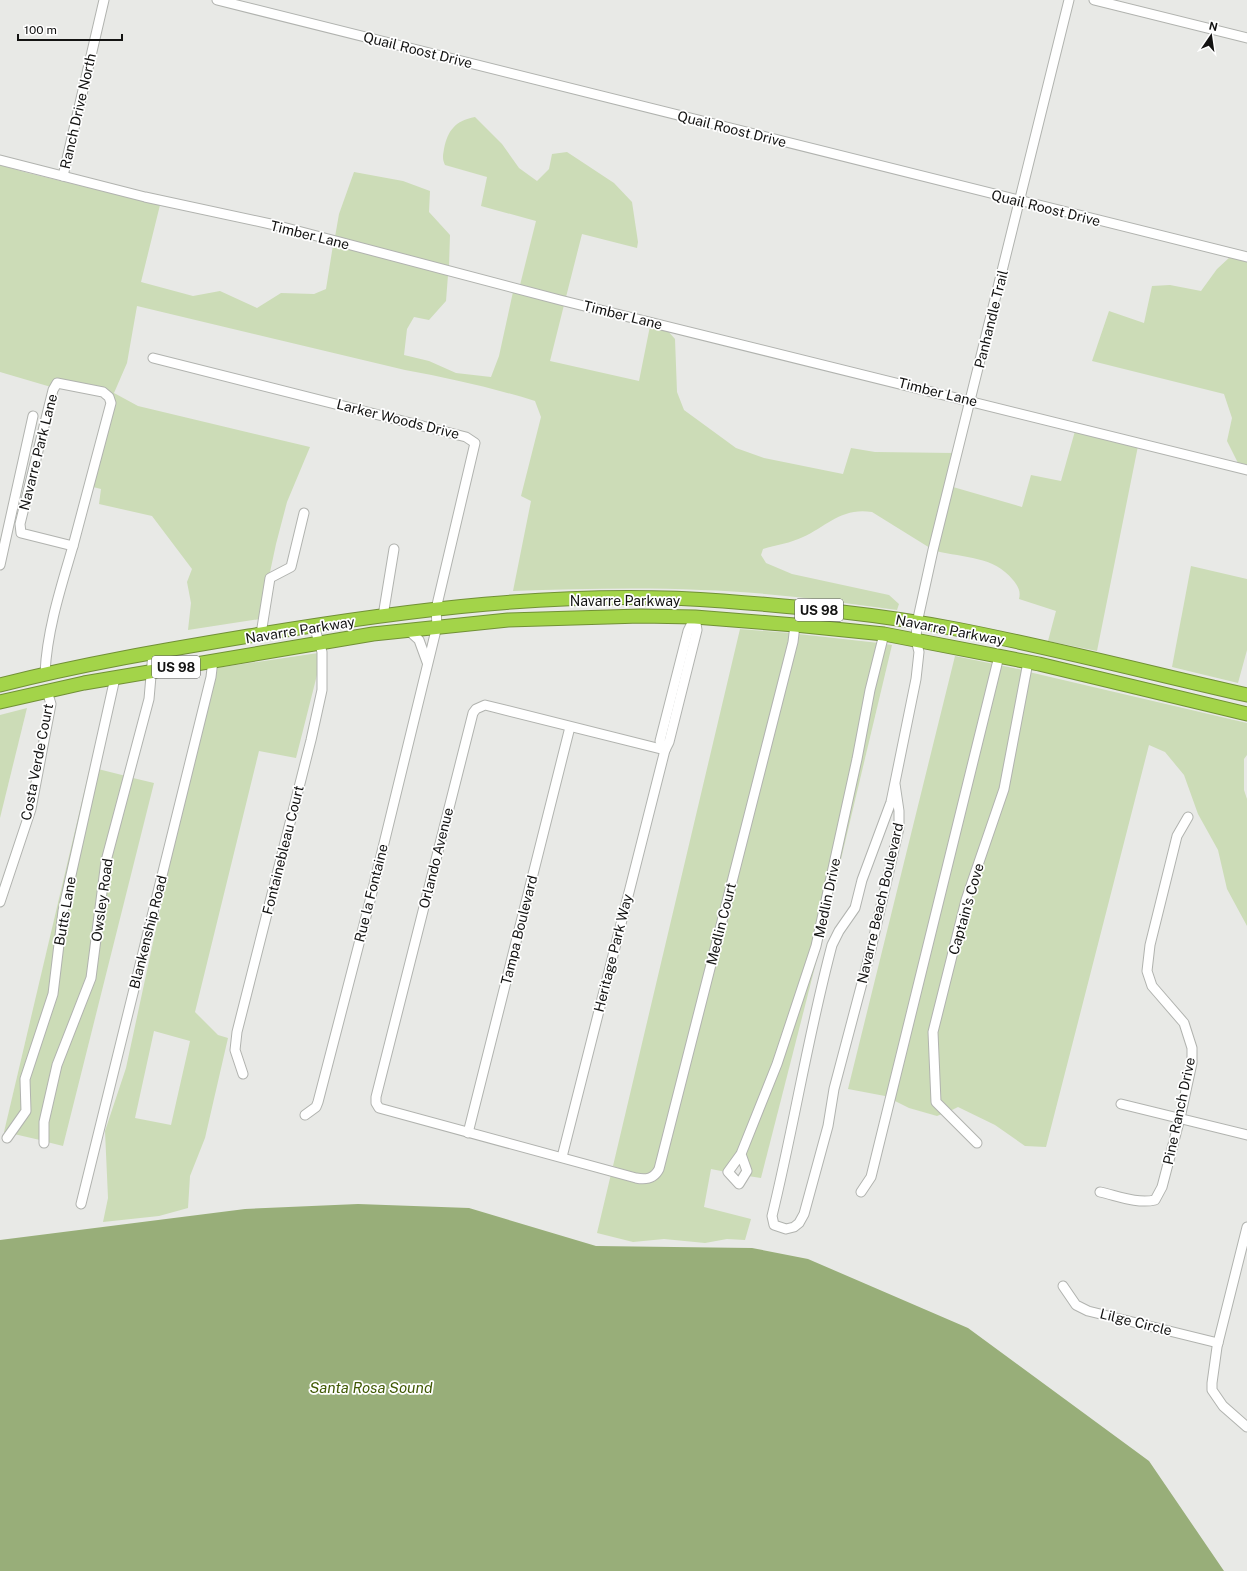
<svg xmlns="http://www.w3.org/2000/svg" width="1247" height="1571" viewBox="0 0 1247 1571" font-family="'Public Sans',sans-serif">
<rect width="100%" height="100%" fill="#e8e9e6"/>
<g fill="#ccdcb7" fill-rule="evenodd">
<path d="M475,117L502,144L519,168L537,181L549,169L552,154L567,152L614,183L632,202L638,242L637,248L582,234L566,297L520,285L536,221L481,206L487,177L445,165C442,159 443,155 444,149C448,130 455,121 475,117Z"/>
<path d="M0,165L28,173L160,205L141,282L193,296L220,291L257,308L281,293L314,294L326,289L333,245L448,275L446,301L429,320L414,317L407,329L404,355L429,361L456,373L491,377L499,356L513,292L564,305L550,361L639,381L650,326L667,330L675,339L677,392L684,410L736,448L764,458L843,474L851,448L875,452L954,453L930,548L872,512C842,507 827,526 803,537C791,543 776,545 763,549L761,555L766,563L792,574L889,595L899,604L897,610C832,601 767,592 701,590C638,587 576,589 513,591L531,501L521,496L541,417L535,401C493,388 449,378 405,370L137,306L127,363L114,393L138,406L310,447L287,502L276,544L260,619L188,630L191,603L187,582L192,569L152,516L99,504L101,489L93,487L115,404L104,388L62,379H58L51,387L0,372Z"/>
<polygon points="354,172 403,181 430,191 429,212 450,235 449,266 335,237 339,214"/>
<polygon points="1230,257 1247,261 1247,466 1238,463 1227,441 1232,418 1224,394 1092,361 1109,311 1144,323 1152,286 1170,285 1201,291 1217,269"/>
<path d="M1075,431L1138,446L1097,651L1048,641L1056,611L1019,599C1021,591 1018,586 1013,580C994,556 964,558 936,551L953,487L1022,507L1031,475L1061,481Z"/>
<polygon points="1191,566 1247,579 1247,650 1238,683 1172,667"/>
<path d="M740,629L791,633L656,1168C644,1181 627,1171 613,1166Z"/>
<polygon points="798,634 879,643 813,945 773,1062 739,1151 726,1172 711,1169 704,1207 751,1219 745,1240 727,1239 705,1243 664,1239 633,1242 597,1233 611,1174 653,1181"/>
<polygon points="886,644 892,645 822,939 874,691"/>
<path d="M318,653L319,667L296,758L259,751L195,1012L218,1035L228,1038L205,1138L190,1176L188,1208L159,1216L103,1222L108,1198L105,1131L126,1068L174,845L216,668ZM154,1031L190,1041L171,1125L135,1118Z"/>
<polygon points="955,656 1023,670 1001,788 930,1031 942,1114 937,1116 909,1108 885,1096 848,1089"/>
<polygon points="1029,672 1247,723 1247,755 1244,759 1244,790 1247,799 1247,926 1227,889 1218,850 1198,814 1184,775 1165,752 1149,745 1046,1147 1025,1146 995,1125 958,1107 950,1111 939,1100 936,1033 970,901 1008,790"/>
<polygon points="27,708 0,818 0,715"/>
<polygon points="90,767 50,993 22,1110 7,1132 4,1132"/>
<polygon points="98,769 126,776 89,968 82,994 63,1037 54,1064 40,1140 14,1134 28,1114 29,1079 57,994 67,912"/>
<path d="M133,778L154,783L63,1146L47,1142C48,1108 56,1070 70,1038C78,1018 89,1000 95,979L110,862Z"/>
<polygon points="819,951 761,1178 748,1176 745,1155"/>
</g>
<polygon fill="#98ae79" points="358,1204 469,1208 596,1246 752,1248 808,1259 968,1328 1149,1461 1224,1571 0,1571 0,1240 245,1209"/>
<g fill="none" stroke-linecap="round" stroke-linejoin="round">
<g stroke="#b1b3af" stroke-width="11">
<g id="minor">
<polyline points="217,0 1247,257"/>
<polyline points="1094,0 1247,38"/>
<polyline points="0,160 145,197 275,225 560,300 1247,470"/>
<polyline points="63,176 104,0"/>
<polyline points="153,358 466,437 475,443 436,609 437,626 368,909 318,1102 316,1107 305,1115"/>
<polygon points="57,383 103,392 109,397 111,403 73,546 21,533 20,524 53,390"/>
<polyline points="0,565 33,416"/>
<polyline points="383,616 394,549"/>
<polyline points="408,630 419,640 427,662"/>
<polyline points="261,634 270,578 291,567 304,513"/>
<path d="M45,673C47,630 61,587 73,546"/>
<path d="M665,750L485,705L476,709L473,713L376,1097V1103L379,1108L636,1178C646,1180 654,1179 659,1169L793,642L795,625"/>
<polyline points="665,750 660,741 688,631 695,617"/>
<path d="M895,784L899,811V828L871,949L834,1089L828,1126L804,1214L799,1223L794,1227L786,1229L774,1225L772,1216C794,1126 808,1035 832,945L839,931L855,908L862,880L891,802L916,679L919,652L916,640L917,623L933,550L1069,0"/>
<polyline points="0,902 31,809 51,704 47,691"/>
<polyline points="243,1074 235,1050 237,1032 311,740 322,690 322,652 314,626"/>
<polyline points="1121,1104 1247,1135"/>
<polyline points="468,1133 570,727"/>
<polyline points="7,1138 26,1111 25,1079 53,994 63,911 115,678"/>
<polyline points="44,1143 44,1122 57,1065 91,978 106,861 149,699 153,653"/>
<polyline points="977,1143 936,1102 933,1032 966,900 1004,789 1028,662"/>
<polyline points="741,1154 747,1171 739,1184 728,1172 741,1154 777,1064 816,946 857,759 870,690 884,634"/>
<polyline points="562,1157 665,750 669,742 697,630 695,617"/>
<polyline points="861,1192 871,1177 999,656"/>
<path d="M1100,1192C1118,1196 1137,1204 1155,1200L1162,1187L1180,1118L1192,1063V1048L1184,1023L1152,986L1147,971L1150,945L1177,836L1188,817"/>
<polyline points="81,1204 211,677 213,660"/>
<polyline points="1247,1227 1217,1347 1212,1383 1212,1390 1223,1406 1247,1427"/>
<polyline points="1063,1286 1076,1305 1088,1311 1218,1343"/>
</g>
</g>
<g stroke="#719036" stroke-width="15">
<g id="highway">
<path d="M0,685C82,664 165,650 249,636C405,610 564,589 723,601C801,607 879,614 956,629C1054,648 1150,673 1247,695"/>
<polyline points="0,702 84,683 373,634 508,620 641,616 695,617 795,625 884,634 1039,664 1247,714"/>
</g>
</g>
<use href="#minor" stroke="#fff" stroke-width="9"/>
<use href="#highway" stroke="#a3d449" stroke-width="13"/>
</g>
<g text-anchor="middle" stroke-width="3.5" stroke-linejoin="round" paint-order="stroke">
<g fill="#fff" stroke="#5a5a59" stroke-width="1">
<rect x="795" y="599" width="48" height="22" rx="3"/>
<rect x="152" y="656" width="48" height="22" rx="3"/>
</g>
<g font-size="13" font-weight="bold" fill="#131312">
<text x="819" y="615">US 98</text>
<text x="176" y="672">US 98</text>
</g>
<g font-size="14" fill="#131312" stroke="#fff">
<text transform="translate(418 50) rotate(14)" y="5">Quail Roost Drive</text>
<text transform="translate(78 111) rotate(-77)" y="5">Ranch Drive North</text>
<text transform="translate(732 129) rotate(14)" y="5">Quail Roost Drive</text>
<text transform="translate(1046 208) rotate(14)" y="5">Quail Roost Drive</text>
<text transform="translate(310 235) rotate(14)" y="5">Timber Lane</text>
<text transform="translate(623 315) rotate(14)" y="5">Timber Lane</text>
<text transform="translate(991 319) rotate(-76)" y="5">Panhandle Trail</text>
<text transform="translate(938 392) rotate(14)" y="5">Timber Lane</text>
<text transform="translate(398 419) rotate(14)" y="5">Larker Woods Drive</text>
<text transform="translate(38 452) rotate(-76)" y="5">Navarre Park Lane</text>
<text x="625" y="606">Navarre Parkway</text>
<text transform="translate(300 630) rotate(-9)" y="5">Navarre Parkway</text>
<text transform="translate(950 630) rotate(11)" y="5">Navarre Parkway</text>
<text transform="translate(37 762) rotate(-79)" y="5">Costa Verde Court</text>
<text transform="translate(283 850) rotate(-76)" y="5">Fontainebleau Court</text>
<text transform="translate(436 858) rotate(-76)" y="5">Orlando Avenue</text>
<text transform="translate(371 893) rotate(-76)" y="5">Rue la Fontaine</text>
<text transform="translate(827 898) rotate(-78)" y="5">Medlin Drive</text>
<text transform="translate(102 900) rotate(-82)" y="5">Owsley Road</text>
<text transform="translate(880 903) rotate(-77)" y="5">Navarre Beach Boulevard</text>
<text transform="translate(966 909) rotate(-74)" y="5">Captain's Cove</text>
<text transform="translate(65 911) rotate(-80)" y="5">Butts Lane</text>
<text transform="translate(721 924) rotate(-76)" y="5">Medlin Court</text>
<text transform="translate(519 930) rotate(-76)" y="5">Tampa Boulevard</text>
<text transform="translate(148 932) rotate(-76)" y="5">Blankenship Road</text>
<text transform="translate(613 953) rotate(-76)" y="5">Heritage Park Way</text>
<text transform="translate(1179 1111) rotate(-78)" y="5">Pine Ranch Drive</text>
<text transform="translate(1136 1322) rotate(14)" y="5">Lilge Circle</text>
</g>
<g font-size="15" font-style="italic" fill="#415a06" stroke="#fff">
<text x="371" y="1393">Santa Rosa Sound</text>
</g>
</g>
<g transform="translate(1211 36) rotate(13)" stroke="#ffffff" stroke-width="3" paint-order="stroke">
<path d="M0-3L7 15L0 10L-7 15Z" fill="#131312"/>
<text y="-6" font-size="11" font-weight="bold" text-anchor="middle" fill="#131312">N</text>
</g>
<path d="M18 34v6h104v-6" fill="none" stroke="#131312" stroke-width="2"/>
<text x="24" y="34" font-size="12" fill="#131312" stroke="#ffffff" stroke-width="3" paint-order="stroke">100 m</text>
</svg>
